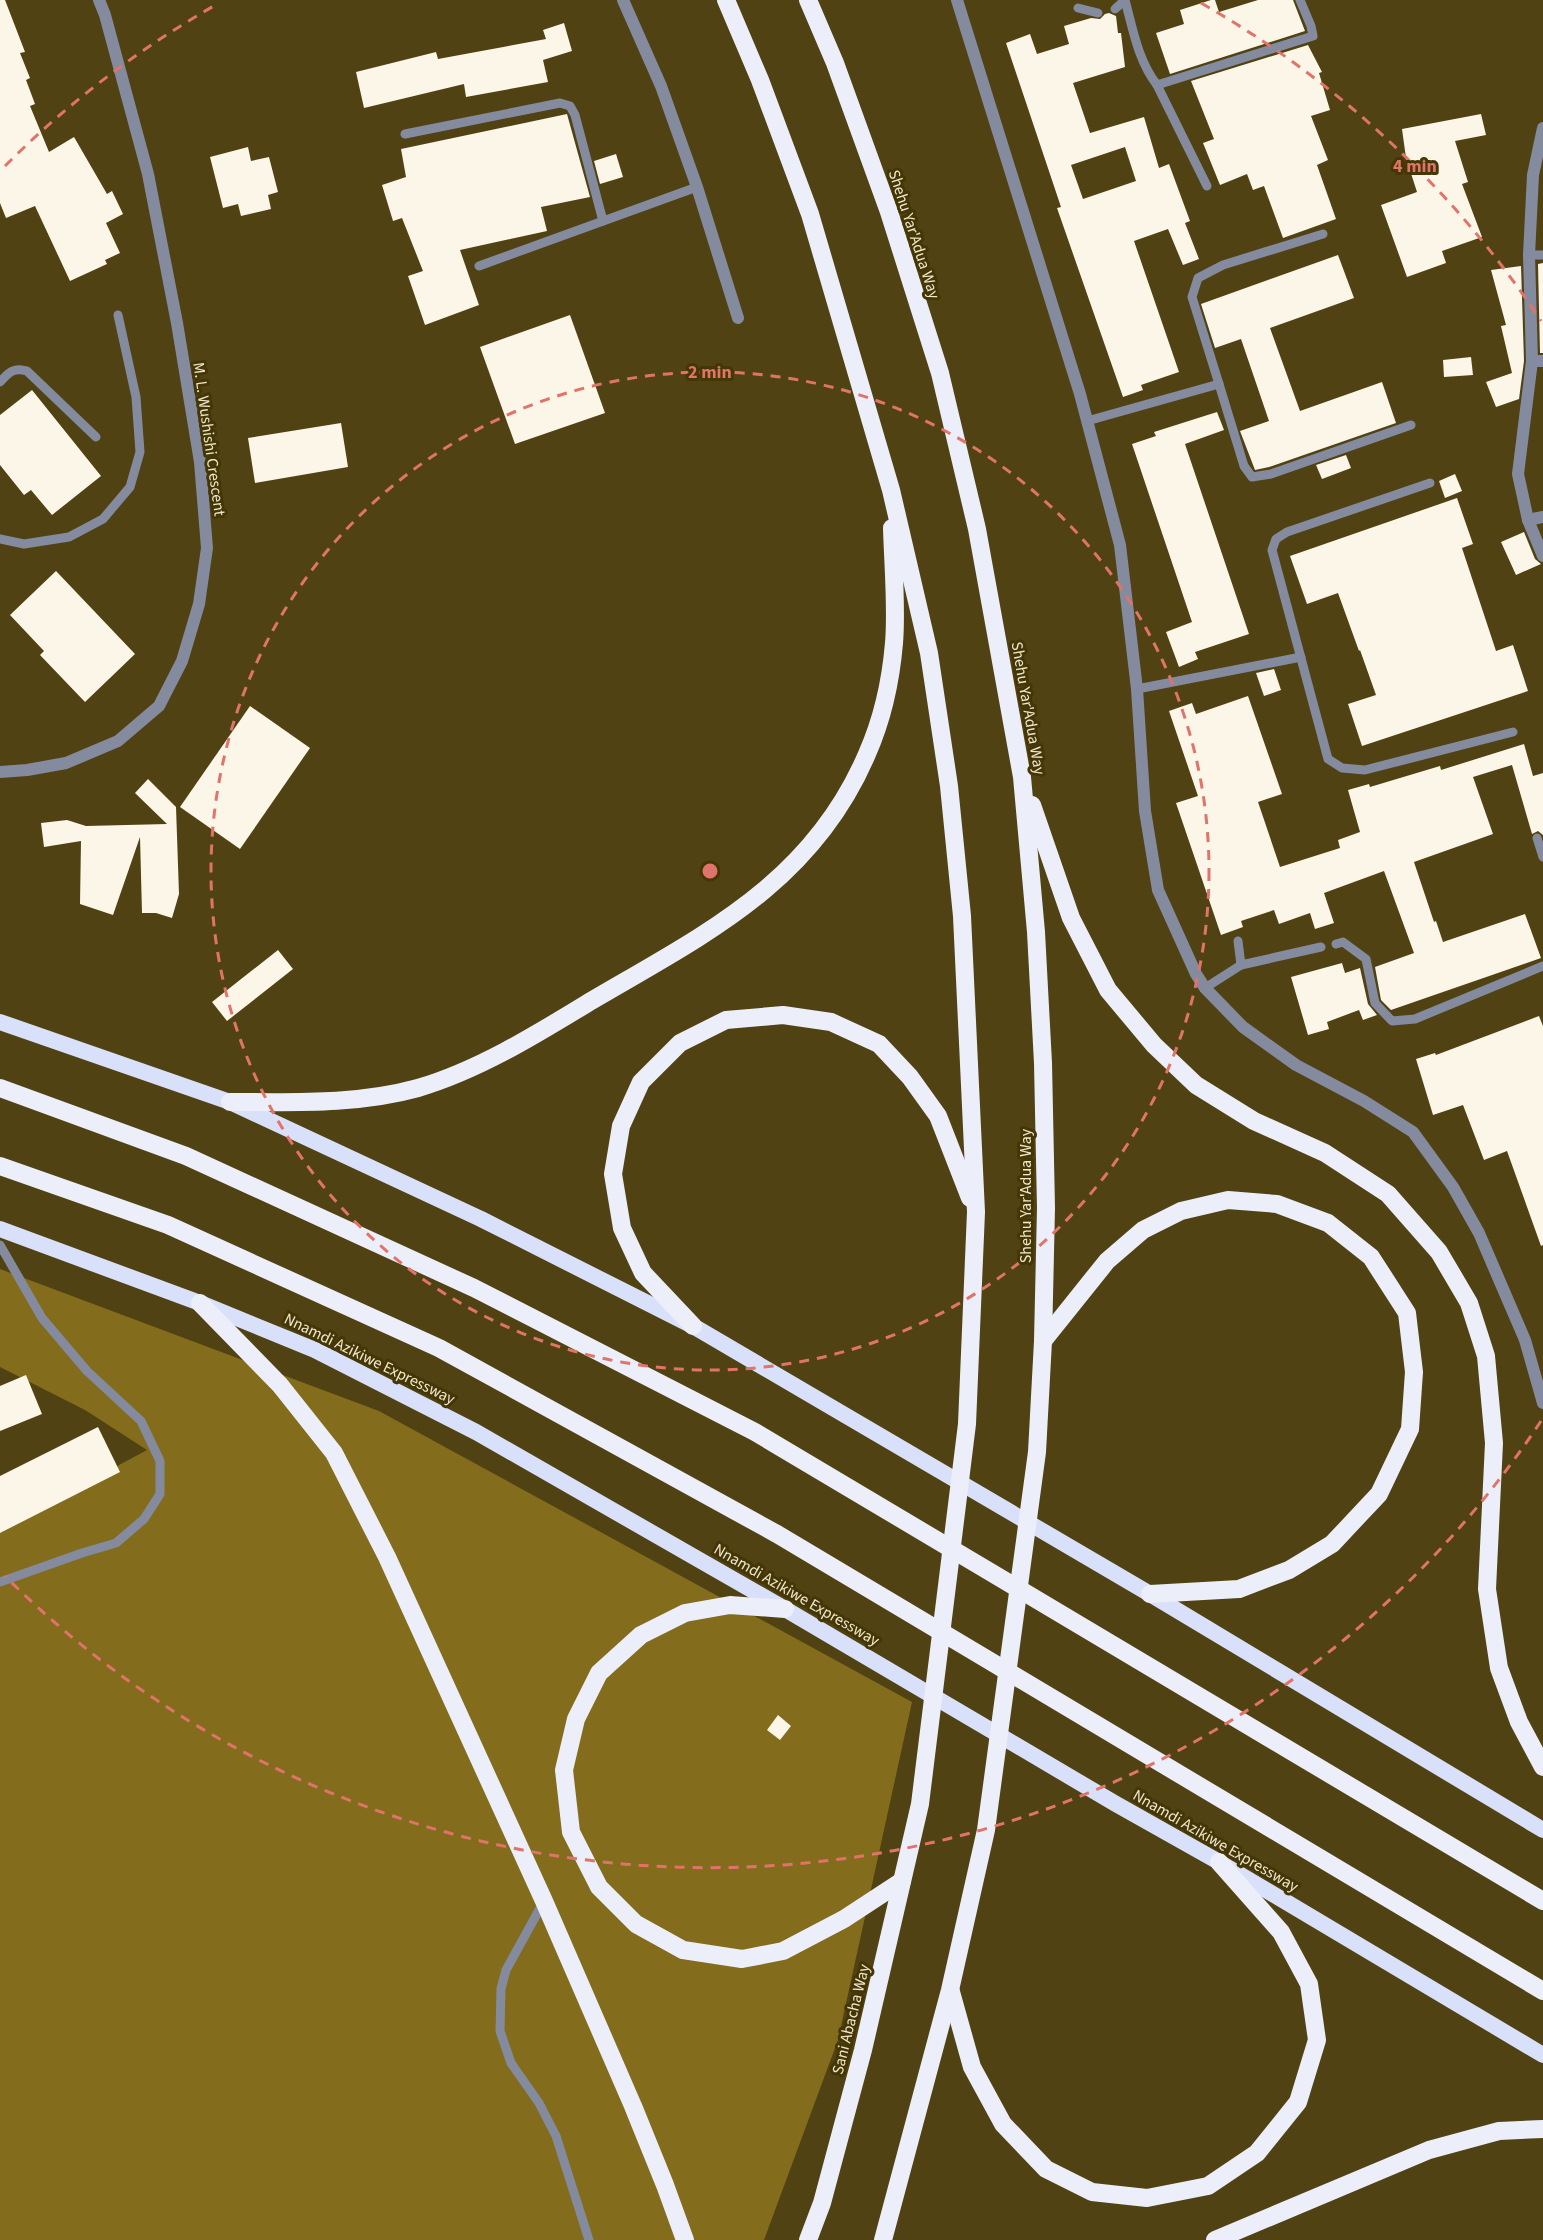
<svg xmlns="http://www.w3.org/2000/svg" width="1543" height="2240" viewBox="0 0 1543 2240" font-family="'Source Sans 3',sans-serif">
<rect width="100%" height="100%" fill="#504212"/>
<polygon fill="#836c1b" points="0,1269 379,1411 912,1702 838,2040 764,2240 0,2240 0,1529 147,1450 85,1410 0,1367"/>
<g fill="#fbf6e7" fill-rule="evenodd">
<polygon points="0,0 5,0 25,52 20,53 30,78 26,80 35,104 30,106 49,152 74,137 107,194 112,191 123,214 106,223 120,253 105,260 107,264 70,281 35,206 6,218 0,203"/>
<polygon points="1211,0 1215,0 1219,12 1258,0 1293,0 1305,31 1170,74 1156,33 1184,24 1180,10"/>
<path d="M1109,13L1116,16L1118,33H1121L1125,67L1073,83L1090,133L1144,117L1159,168L1169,164L1190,221L1185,223L1199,259L1183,265L1168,229L1134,241L1179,372L1141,385L1143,390L1123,397L1057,208L1061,207L1006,43L1030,34L1037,54L1069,44L1064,26L1091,18L1100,19L1105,14ZM1125,147L1136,181L1083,199L1071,165Z"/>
<polygon points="564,23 572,51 543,60 548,82 466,97 464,84 364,108 356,72 436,52 438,59 546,39 543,30"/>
<polygon points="1308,45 1322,72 1319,73 1330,110 1311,116 1328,160 1317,165 1336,219 1283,238 1264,186 1253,190 1247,174 1220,185 1203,143 1214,139 1191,81"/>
<polygon points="567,114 590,197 541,207 547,231 460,250 479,305 425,325 408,276 423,271 402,218 393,221 382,185 406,177 401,149"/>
<polygon points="1481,114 1486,135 1455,141 1468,182 1462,184 1482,237 1442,251 1446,263 1407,277 1381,205 1417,192 1406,158 1402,129"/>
<polygon points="248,147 251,161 269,157 278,192 268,195 271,209 241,216 238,204 223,208 210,157"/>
<polygon points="616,154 623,177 600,184 594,161"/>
<polygon points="1338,255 1354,298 1270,328 1300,411 1382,382 1396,423 1269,467 1255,470 1240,431 1269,421 1241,339 1215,348 1201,304"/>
<polygon points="1543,263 1543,353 1540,353 1538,264"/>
<polygon points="1521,266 1524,361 1519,399 1496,407 1486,382 1512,373 1501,326 1506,325 1491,270"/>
<polygon points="570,315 605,413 515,444 480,347"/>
<polygon points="1471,357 1473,375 1444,377 1443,360"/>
<polygon points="32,390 101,476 52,515 31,490 24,495 0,465 0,415"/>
<polygon points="1217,412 1224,430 1185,444 1249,634 1195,652 1198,659 1179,667 1166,632 1192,622 1132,444 1156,436 1154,432"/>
<polygon points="341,423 348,467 255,483 248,438"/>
<polygon points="1346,455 1351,468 1322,479 1316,465"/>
<polygon points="1455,474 1462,491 1445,498 1439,481"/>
<polygon points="1457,498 1473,544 1462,548 1496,651 1513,645 1528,691 1362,746 1348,704 1376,695 1360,650 1359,651 1338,593 1307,604 1290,556"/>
<polygon points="1524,532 1535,559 1541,564 1516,575 1501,542"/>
<polygon points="56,571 135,654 85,702 40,655 44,651 10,615"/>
<polygon points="1274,669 1281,690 1264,696 1256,673"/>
<polygon points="1248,696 1282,794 1258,802 1280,867 1340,848 1338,840 1360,832 1348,790 1369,784 1370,787 1440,766 1441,770 1524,744 1533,776 1543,773 1543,835 1538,831 1532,834 1512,765 1473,777 1493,834 1414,862 1434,922 1436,921 1443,942 1525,914 1541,958 1391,1010 1381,1000 1375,967 1414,953 1384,871 1324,893 1334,923 1315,929 1310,913 1279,924 1274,910 1241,921 1243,927 1221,935 1176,803 1198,796 1169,711 1192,703 1196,714"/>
<polygon points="250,706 310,748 240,849 180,807"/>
<polygon points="148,779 176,807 179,894 172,918 156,913 142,913 140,837 113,915 80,904 81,841 44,847 41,823 67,820 86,826 167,824 135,793"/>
<polygon points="278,950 293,969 227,1021 212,1002"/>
<polygon points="1342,963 1345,973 1360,968 1368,1004 1377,1015 1363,1020 1359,1010 1327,1022 1329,1029 1308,1035 1291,977"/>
<polygon points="1539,1016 1543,1026 1543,1245 1541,1246 1507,1151 1484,1160 1463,1105 1433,1115 1416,1059 1435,1053 1436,1055"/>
<polygon points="26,1375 42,1414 0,1431 0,1386"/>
<polygon points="98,1427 120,1472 0,1533 0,1476"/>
<polygon points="778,1715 791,1726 780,1740 767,1730"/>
</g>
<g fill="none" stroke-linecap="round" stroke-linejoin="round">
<g stroke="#858b9f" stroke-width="9">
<polyline points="1078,8 1098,13"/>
<path d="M1115,9L1125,0C1133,30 1138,60 1157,85L1313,36L1311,26L1300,0"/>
<polyline points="1157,85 1207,186"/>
<polyline points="405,134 560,103 570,106 575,115 603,221"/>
<polyline points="1529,255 1543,255"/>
<polyline points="479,266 697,187"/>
<path d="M0,382C9,372 14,367 27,371L96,437"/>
<polyline points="1219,384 1192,297 1198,278 1223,265 1323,234"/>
<polyline points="1087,421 1219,384 1244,466 1252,477 1271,474 1411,425"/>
<polyline points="1430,483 1287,532 1276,539 1272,550 1328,759 1342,768 1365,770 1513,732"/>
<polyline points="0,539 24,544 69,537 103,519 130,487 140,452 136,397 118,315"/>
<polyline points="1137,689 1301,657"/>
<polyline points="1537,838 1543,857"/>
<polyline points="1238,941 1241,965"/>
<polyline points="1336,944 1343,942 1366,959 1375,1003 1392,1021 1415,1019 1543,966"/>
<polyline points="1205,988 1241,965 1321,947"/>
<polyline points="0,1245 42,1318 87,1371 141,1421 160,1461 160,1494 144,1519 116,1543 82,1553 0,1582"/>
<polyline points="544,1901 506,1970 501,1989 500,2031 511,2063 539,2103 556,2136 589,2240"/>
</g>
<g stroke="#858b9f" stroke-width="12">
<polyline points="623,0 661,86 697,187 738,318"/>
<polyline points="957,0 1080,394 1120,545 1137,689 1145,811 1158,890 1196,974 1205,988 1243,1027 1296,1065 1364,1101 1413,1132 1453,1187 1479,1233 1525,1340 1543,1403"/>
<polyline points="1543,128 1533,175 1529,255 1532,361 1543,361"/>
<polyline points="1532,361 1518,474 1528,520 1543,556"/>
<polyline points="1528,520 1543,517"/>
<polyline points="0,772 27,770 66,763 118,741 159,706 182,661 199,604 207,548 200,462 177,323 148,174 105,15 99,0"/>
</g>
<g stroke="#d9e0fa" stroke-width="16">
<polyline points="0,1022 230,1102 481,1219 693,1326 1150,1594 1543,1830"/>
<polyline points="0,1229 200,1303 315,1350 476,1432 785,1609 1116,1804 1219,1862 1543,2055"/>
</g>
<g stroke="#eceff9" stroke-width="18">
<polyline points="726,0 760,80 810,214 891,490 929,653 949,786 962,916 976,1212 967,1424 920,1804 863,2050 822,2203 808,2240"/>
<polyline points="808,0 835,63 889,212 940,373 977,529 1022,777 1036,932 1043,1063 1046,1208 1043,1341 1037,1452 986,1830 950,1990 883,2240"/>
<polyline points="1032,805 1071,918 1108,990 1154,1045 1196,1085 1254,1121 1325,1153 1388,1194 1439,1252 1469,1303 1486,1356 1494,1443 1487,1589 1499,1668 1519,1722 1543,1767"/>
<polyline points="0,1088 186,1156 474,1288 755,1432 1543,1901"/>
<path d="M230,1102C292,1102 357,1105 418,1088C479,1070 537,1034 591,1001C705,934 812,883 867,754C882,720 891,679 894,643C897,608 893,564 892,528"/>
<polyline points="0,1166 168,1225 439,1348 777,1534 1543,1991"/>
<polyline points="200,1303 280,1385 334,1453 387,1557 544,1901 633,2106 665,2185 685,2240"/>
<polyline points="693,1326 643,1273 622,1228 613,1174 621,1126 641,1082 680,1043 726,1020 783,1015 831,1022 879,1044 910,1077 938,1116 970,1198"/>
<polyline points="1043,1341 1107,1261 1143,1230 1181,1211 1228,1200 1277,1204 1328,1223 1371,1257 1407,1313 1414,1372 1410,1429 1379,1494 1332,1544 1289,1570 1239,1589 1150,1594"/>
<polyline points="785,1609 730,1605 685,1613 641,1635 599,1673 576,1719 564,1770 571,1832 599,1887 636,1924 683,1950 742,1959 783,1951 844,1919 902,1881"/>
<polyline points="951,1992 972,2067 1003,2124 1046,2169 1092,2192 1147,2198 1208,2186 1257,2153 1298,2102 1317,2040 1309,1984 1281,1932 1219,1862"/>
<polyline points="1215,2240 1429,2150 1499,2131 1543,2129"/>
</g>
</g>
<g fill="none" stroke="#e0746a" stroke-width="3" stroke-dasharray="10 8">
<circle cx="710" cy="871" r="499"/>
<path d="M1541 1421A997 997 0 0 1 5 1576M5 166A997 997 0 0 1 219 3M1201 3A997 997 0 0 1 1541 321"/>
</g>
<g text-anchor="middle" stroke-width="6" stroke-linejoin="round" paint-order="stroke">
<g font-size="16" fill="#eee7ce" stroke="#453705">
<text transform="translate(915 234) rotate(72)" y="6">Shehu Yar'Adua Way</text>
<text transform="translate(210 439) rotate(82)" y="6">M. L. Wushishi Crescent</text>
<text transform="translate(1029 708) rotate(80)" y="6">Shehu Yar'Adua Way</text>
<text transform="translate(1025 1196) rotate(-90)" y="6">Shehu Yar'Adua Way</text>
<text transform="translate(370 1358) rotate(26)" y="6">Nnamdi Azikiwe Expressway</text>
<text transform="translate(797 1594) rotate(30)" y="6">Nnamdi Azikiwe Expressway</text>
<text transform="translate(1216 1840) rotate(30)" y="6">Nnamdi Azikiwe Expressway</text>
<text transform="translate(850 2019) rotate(-76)" y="6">Sani Abacha Way</text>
</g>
</g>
<circle cx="710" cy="871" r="9" fill="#e0746a" stroke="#453705" stroke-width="3"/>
<g font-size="18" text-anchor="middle" font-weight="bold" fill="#e0746a" stroke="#453705" stroke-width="6" stroke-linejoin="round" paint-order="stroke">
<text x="1415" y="172">4 min</text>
<text x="710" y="378">2 min</text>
</g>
</svg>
